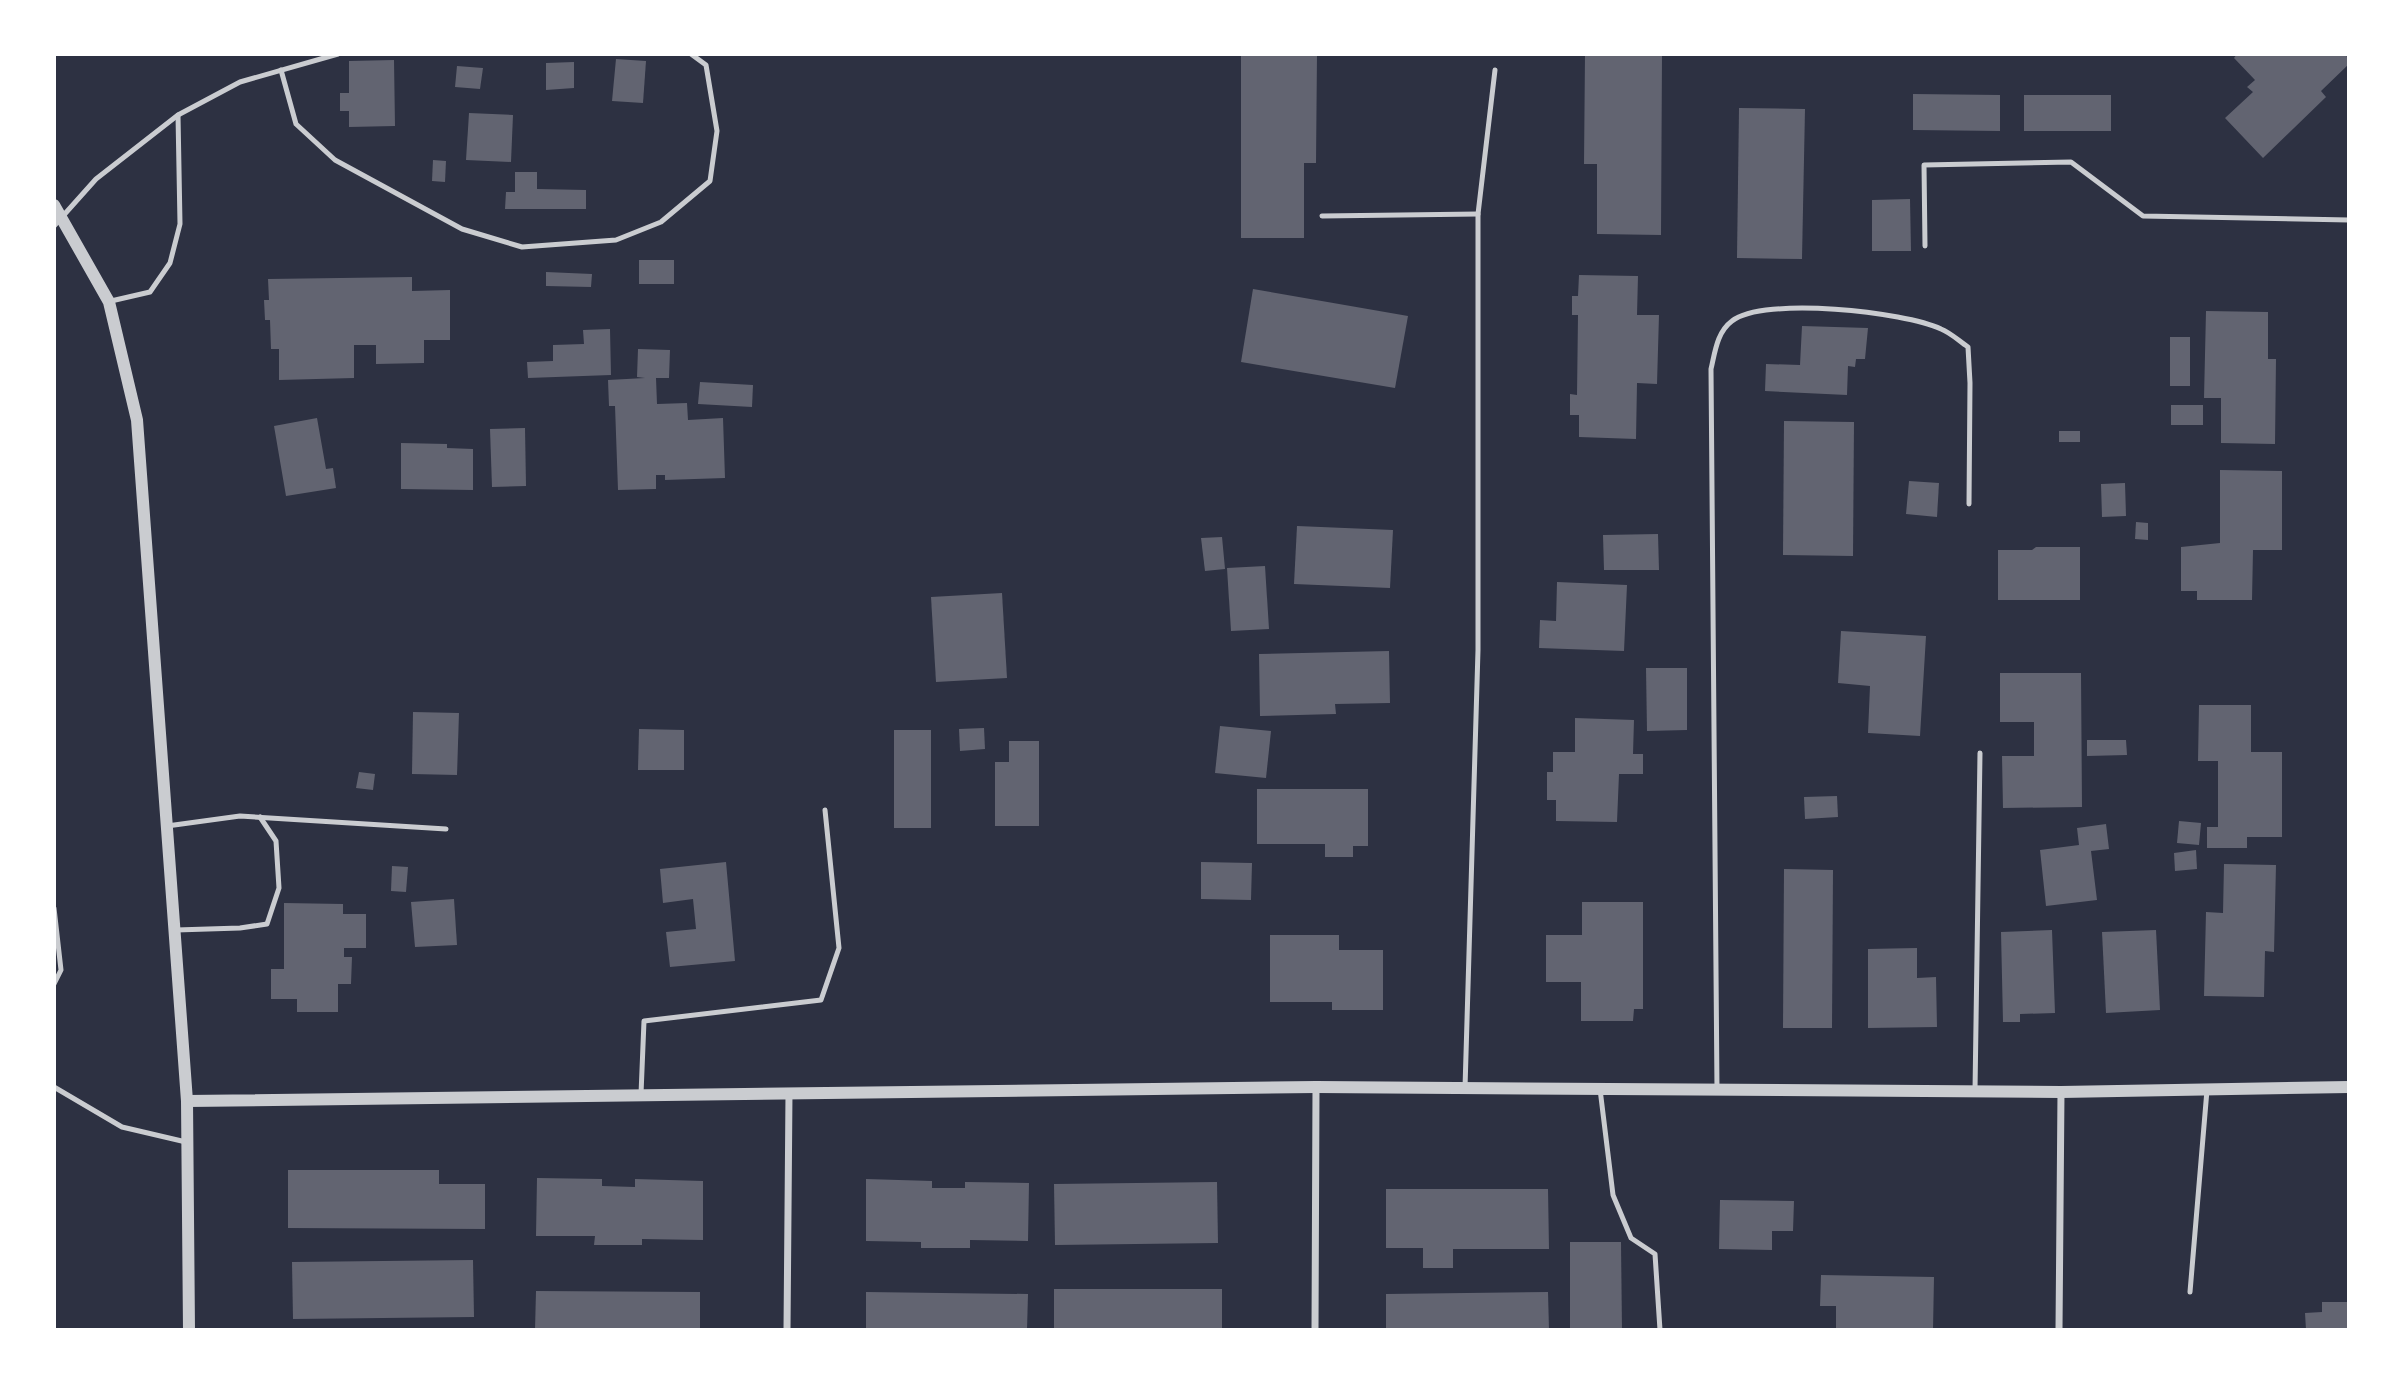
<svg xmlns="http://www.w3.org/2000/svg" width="2403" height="1384" viewBox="0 0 2403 1384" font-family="Lato,sans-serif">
<rect width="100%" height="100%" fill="#2d3142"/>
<g fill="#626471">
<polygon points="1241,54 1317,54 1316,163 1304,163 1304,238 1241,238"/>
<polygon points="1585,54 1662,54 1661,235 1597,234 1597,164 1584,164"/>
<polygon points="2237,54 2346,54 2349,64 2321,91 2326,97 2263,158 2225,118 2253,92 2247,87 2255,80 2234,58"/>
<polygon points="616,59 646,61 643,103 612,101"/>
<polygon points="394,60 395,126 349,127 349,111 340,111 340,93 349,93 349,61"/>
<polygon points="574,62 574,88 546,90 546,63"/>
<polygon points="457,66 483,68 480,89 455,87"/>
<polygon points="1913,94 2000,95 2000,131 1913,130"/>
<rect x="2024" y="95" width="87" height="36"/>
<polygon points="1739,108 1805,109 1802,259 1737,258"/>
<polygon points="469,113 513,115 511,162 466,160"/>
<polygon points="433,160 446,161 445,182 432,181"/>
<polygon points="515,172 537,172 537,189 586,190 586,209 505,209 506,192 515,192"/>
<polygon points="1910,199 1911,251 1872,251 1872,200"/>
<rect x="639" y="260" width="35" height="24"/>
<polygon points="546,272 592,274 591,287 546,286"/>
<polygon points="1579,275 1638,276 1637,315 1659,315 1657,384 1637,383 1636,439 1579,437 1579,415 1570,415 1570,394 1577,395 1578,315 1572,315 1572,296 1578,296"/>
<polygon points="412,277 412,291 450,290 450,340 424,340 424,363 376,364 376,345 354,345 354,378 279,380 279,349 271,349 270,320 265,320 264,300 269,300 268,279"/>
<polygon points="1253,289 1408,316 1395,388 1241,362"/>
<polygon points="2206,311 2268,312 2268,359 2276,359 2275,444 2221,443 2221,398 2204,398"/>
<polygon points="1802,326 1868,328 1865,359 1856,359 1855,367 1848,366 1847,395 1765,391 1766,364 1800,365"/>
<polygon points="610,329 611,375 528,378 527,362 553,361 553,345 584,344 583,330"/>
<rect x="2170" y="337" width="20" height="49"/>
<polygon points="638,349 670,350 669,378 656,378 657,404 687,403 688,420 723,418 725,478 665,480 665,475 656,475 656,489 618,490 615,406 609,406 608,380 645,378 637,377"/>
<polygon points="700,382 753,385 752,407 698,404"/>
<rect x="2171" y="405" width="32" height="20"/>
<polygon points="317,418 326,469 333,468 336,488 286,496 274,426"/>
<polygon points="1784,421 1854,422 1853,556 1783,555"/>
<polygon points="525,428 526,486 492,487 490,429"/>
<rect x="2059" y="431" width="21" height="11"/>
<polygon points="401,443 447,444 447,448 473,449 473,490 401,489"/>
<polygon points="2220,470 2282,471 2282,550 2253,550 2252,600 2197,600 2197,591 2181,591 2181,547 2220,543"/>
<polygon points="1909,481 1939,483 1937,517 1906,514"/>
<polygon points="2125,483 2126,516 2102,517 2101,484"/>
<polygon points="2136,522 2148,523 2148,540 2135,539"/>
<polygon points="1297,526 1393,530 1390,588 1294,584"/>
<polygon points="1658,534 1659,570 1604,570 1603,535"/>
<polygon points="1222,537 1225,569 1205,571 1201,538"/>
<polygon points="2036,547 2080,547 2080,600 1998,600 1998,550 2032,550"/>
<polygon points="1265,566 1269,629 1231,631 1227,568"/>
<polygon points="1557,582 1627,585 1624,651 1539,648 1540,620 1556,621"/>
<polygon points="1002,593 1007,678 936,682 931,597"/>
<polygon points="1841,631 1926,636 1920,736 1868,733 1870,686 1838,683"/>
<polygon points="1389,651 1390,703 1335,704 1336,714 1260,716 1259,654"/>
<polygon points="1646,668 1687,668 1687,730 1647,731"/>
<polygon points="2000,673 2081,673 2082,807 2003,808 2002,756 2034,756 2034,722 2000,722"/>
<polygon points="2199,705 2251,705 2251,752 2282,752 2282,837 2247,837 2247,848 2207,848 2207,827 2218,827 2218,761 2198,761"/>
<polygon points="413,712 459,713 457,775 412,774"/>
<polygon points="1575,718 1634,720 1633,754 1643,754 1643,774 1619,774 1617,822 1556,821 1556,800 1547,800 1547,772 1553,772 1553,752 1575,752"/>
<polygon points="1220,726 1271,731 1266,778 1215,773"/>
<polygon points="984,728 985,749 960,751 959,729"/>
<polygon points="639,729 684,730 684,770 638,770"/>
<rect x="894" y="730" width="37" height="98"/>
<polygon points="2087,740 2126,740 2127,755 2087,756"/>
<polygon points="1009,741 1039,741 1039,826 995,826 995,762 1009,762"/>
<polygon points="359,772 375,774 373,790 356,788"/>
<polygon points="1257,789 1368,789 1368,846 1353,846 1353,857 1325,857 1325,844 1257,844"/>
<polygon points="1837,796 1838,817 1805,819 1804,797"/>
<polygon points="2179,821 2201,823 2199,845 2177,843"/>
<polygon points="2106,824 2109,849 2091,851 2097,900 2046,906 2040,850 2079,845 2077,828"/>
<polygon points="2196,850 2197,869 2175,871 2174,853"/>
<polygon points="726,862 735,961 670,967 666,932 696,929 693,899 663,903 660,869"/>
<polygon points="1201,862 1252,863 1251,900 1201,899"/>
<polygon points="2224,864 2276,865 2274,952 2265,951 2264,997 2204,996 2206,912 2223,913"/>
<polygon points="392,866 408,867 406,892 391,891"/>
<polygon points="1784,869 1833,870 1832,1028 1783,1028"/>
<polygon points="454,899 457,945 415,947 411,902"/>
<polygon points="1582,902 1643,902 1643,1009 1634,1009 1633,1021 1581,1021 1581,982 1546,982 1546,935 1582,935"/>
<polygon points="284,903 343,904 343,914 366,914 366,948 344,948 344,957 352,957 351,984 338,984 338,1012 297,1012 297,999 271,999 271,969 284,969"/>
<polygon points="2052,930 2055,1013 2020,1014 2020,1022 2003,1022 2001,932"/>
<polygon points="2156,930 2160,1010 2106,1013 2102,932"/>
<polygon points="1270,935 1339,935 1339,950 1383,950 1383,1010 1332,1010 1332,1002 1270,1002"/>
<polygon points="1917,948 1917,978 1936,977 1937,1027 1868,1028 1868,949"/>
<polygon points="288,1170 439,1170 439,1184 485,1184 485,1229 288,1228"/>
<polygon points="537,1178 602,1179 602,1186 635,1187 635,1179 703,1181 703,1240 642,1239 642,1245 594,1245 595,1236 536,1236"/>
<polygon points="866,1179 932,1181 932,1188 965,1188 965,1182 1029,1183 1028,1241 970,1240 970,1248 921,1248 921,1242 866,1241"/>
<polygon points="1217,1182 1218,1243 1055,1245 1054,1184"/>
<polygon points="1386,1189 1548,1189 1549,1249 1453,1249 1453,1268 1423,1268 1423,1248 1386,1248"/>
<polygon points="1720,1200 1794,1201 1793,1231 1772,1231 1772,1250 1719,1249"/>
<polygon points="1570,1242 1621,1242 1622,1330 1570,1330"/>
<polygon points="473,1260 474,1317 293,1319 292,1262"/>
<polygon points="1821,1275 1934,1277 1933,1330 1836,1330 1836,1306 1820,1306"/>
<rect x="1054" y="1289" width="168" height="41"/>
<polygon points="536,1291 700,1292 700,1330 535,1330"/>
<polygon points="866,1292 1028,1294 1027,1330 866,1330"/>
<polygon points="1548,1292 1549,1330 1386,1330 1386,1294"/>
<polygon points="2322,1302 2349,1302 2349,1330 2306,1330 2305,1313 2322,1312"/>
</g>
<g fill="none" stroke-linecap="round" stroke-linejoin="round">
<g stroke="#caccd0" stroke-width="5">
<polyline points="281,70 296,124 335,160 462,229 522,247 616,240 661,222 710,181 717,131 706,65 691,54"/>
<polyline points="1322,216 1478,214"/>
<polyline points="54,226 96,179 178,115 240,82 338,54"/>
<polyline points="1925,246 1924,165 2071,162 2143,216 2349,220"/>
<polyline points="111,301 150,292 170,263 180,224 178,115"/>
<polyline points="167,826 240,816 446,829"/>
<polyline points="54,908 61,970 54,984"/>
<polyline points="176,930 240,928 267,924 279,888 276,841 260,817"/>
<polyline points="54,1087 122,1127 186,1142"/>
<polyline points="1465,1088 1478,650 1478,214 1495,70"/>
<polyline points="1600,1089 1613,1195 1631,1238 1655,1254 1660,1330"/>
<path d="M1717,1090L1711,369C1715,352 1717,332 1732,321C1764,296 1905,312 1941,329C1951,333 1959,341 1968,347L1970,383L1969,504"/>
<polyline points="1975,1091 1980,753"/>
<polyline points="641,1094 644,1021 821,1000 839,948 825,810"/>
<polyline points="2190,1292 2207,1090"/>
</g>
<g stroke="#caccd0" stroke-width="7">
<polyline points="787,1330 789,1093"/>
<polyline points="1315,1330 1316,1087"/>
<polyline points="2059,1330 2061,1092"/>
</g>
<g stroke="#caccd0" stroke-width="12">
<polyline points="54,205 109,302 137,420 187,1101 189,1330"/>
<polyline points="187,1101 1316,1087 2061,1092 2349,1087"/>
</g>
</g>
<rect width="2403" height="1384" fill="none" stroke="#ffffff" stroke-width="112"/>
</svg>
